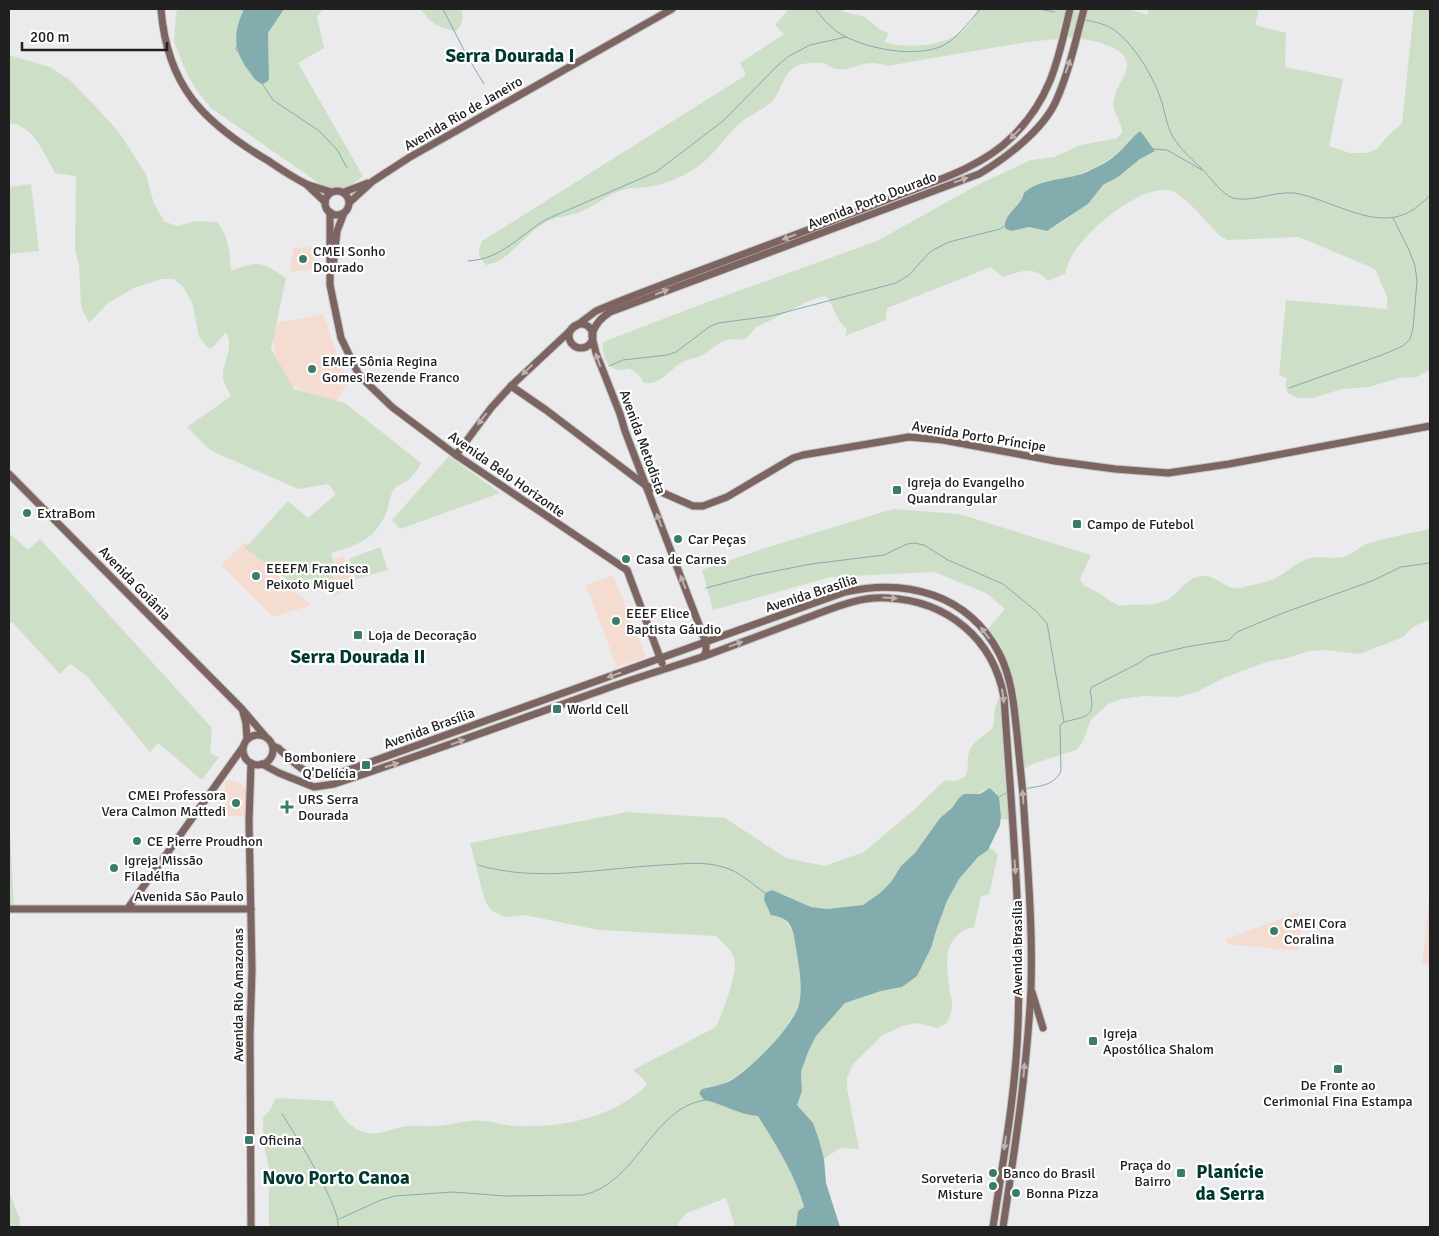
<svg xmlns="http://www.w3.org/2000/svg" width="1439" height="1236" viewBox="0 0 1439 1236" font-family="Signika,sans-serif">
<rect width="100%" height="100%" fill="#ebebee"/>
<g fill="#f4dcd1">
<polygon points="314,247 316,269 290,272 293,248"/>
<polygon points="323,314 347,383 335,404 288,384 275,355 271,324"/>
<polygon points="245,542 290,587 311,605 273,617 221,565"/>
<polygon points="344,556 355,587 335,596 329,581 334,559"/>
<polygon points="613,575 646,657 617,667 586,585"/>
<polygon points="230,780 240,783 247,789 247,816 225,816 225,782"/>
<polygon points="1429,901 1430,901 1430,965 1422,964"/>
<polygon points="1299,912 1296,922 1303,924 1297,951 1227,944 1227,939"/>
</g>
<g fill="#cedfc8" fill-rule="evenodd">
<polygon points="179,9 244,9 241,14 269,78 268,33 284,9 323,9 317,17 324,48 298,63 363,176 344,190 323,186 211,108 197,91 187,74 174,42 176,12"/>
<path d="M421,9H461C464,18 463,24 456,31C441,29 428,22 421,9Z"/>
<path d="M789,9H840C848,15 858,13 866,18C875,23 876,30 889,33L884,42C915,51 968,45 977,9H1066L1058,39L1027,42L887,66C862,57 856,72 836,69C831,68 827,64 822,63C817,62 802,63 796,66C783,74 782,89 773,100C764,110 749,115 739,124C723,138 713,158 694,169C682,177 663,185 648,187C641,188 634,187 626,189C609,193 597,205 582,211C569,217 557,215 543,224C523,235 509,262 486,265C478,257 477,252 482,241L746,75L740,63L784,34L775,25Z"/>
<path d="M1073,9H1129L1147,15L1149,9H1259L1255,25L1286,33L1285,67L1343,79L1329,146L1350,153H1366L1377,149L1385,139L1402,123L1414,9H1430L1429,370L1417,377L1399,378L1369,387L1342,389L1313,398H1297L1288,393L1285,385L1287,379L1279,375L1286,300L1387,309V297L1375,269L1299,237L1227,240L1220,236C1207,223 1188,198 1172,191C1142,180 1066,244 1066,273L1048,281C1033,265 1022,271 1003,277L991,267L887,308L886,320L845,336L847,329L839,321L829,299L825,296L811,300L755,328L749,336L743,340C720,336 717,348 700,356C692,359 685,360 678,365C667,373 659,385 644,383C641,378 636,370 629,369C626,368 624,370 621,370C607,370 601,354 603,342L702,304L877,241L981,183L1031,160L1054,157L1081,145L1117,138L1122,133C1123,123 1113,114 1113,104C1114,91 1122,82 1126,71C1135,44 1083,39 1066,37ZM1131,138L1147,141L1155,151L1140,159L1118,177L1103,185L1088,204L1059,224L1047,231L1029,227L1012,231L1005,220C1016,209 1025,190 1040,183C1046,180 1056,181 1063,179C1089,172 1115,161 1131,138Z"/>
<path d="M9,55L50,67L70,80L96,107L118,131L146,174L154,204L165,222L178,226L195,221L217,222C229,236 230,254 231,271C260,260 261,262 286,278L271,349L294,389L345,403L421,463C418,470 413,476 407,481C403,484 397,485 394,489C390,495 389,505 387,511C375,540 358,545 331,553L337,574L323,584L311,579L289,581L245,548L288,501L308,518L336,494L328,484L298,489L210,450L187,427L231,396C229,391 225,387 224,382C219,364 236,350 226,332L214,346L209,349L199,337L193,306L188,295L183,287L174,279H162L134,288L108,303L89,323L81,307L79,266L75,250L76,176L55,173C44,154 34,125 9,123Z"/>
<polygon points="31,184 39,251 9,254 9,187"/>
<polygon points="449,456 500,493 400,529 392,520"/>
<path d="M893,509L959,514L1091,555L1080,579L1084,586C1097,590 1107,600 1119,606C1134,603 1150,607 1165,601C1179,595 1184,578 1202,576C1216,574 1226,591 1240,588C1251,585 1264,583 1274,579C1286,573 1296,562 1310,558C1319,556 1333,559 1344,557C1352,555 1359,547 1367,544C1388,537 1409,534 1430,529V619L1413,627L1403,637L1360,654L1325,650L1309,651L1284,659L1266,662L1224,678L1196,692L1178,697L1143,696L1121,699L1108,704L1091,720L1082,743L1076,750L1035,763L1023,769L1016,692L1005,656L987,630L1005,609L986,593L934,572L831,577L713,610L702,570L765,548Z"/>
<polygon points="9,533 28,550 40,539 212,728 210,753 219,757 202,780 158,743 150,752 87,676 70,664 60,674 13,623 9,622"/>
<polygon points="380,547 388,570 356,579 349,559"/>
<path d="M1000,697L1009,820L1001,819L999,797L984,790L975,796L970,794L940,818L915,853L901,866L891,882L880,893L863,905L827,909L811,907L772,890L764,900C772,914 788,917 793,934C799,951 804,989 798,1006C790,1029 750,1070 728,1081C721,1085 711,1087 702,1089L705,1100C722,1104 742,1115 758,1115C776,1145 795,1174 804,1208L798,1211L796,1227H735L726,1198L687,1213L678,1223V1227H486L482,1226L269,1227V1168L263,1140V1118L270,1110L276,1098L333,1101C340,1115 351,1130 368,1133C379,1135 391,1129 402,1127C413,1125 425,1127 436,1126C448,1125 459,1122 470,1121C487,1119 499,1125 515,1126C561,1128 613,1118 647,1085L643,1079L633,1070L716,1027C722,1013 739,971 734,958C731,949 723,943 716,936L599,930L524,915L505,917L492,911L485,901L470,843L627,812L725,818L786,858L825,866L864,852L916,808L945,780L955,781L965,777C969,770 967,765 968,757C970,743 982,737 992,729C997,716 991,710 1000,697Z"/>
<polygon points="9,832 10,832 14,908 9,908"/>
<path d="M989,847L998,854L989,895L981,896L974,927C941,935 946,965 950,992C951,997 953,1003 952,1008C952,1012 949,1018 947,1023L937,1028L917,1023L903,1026L883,1035L854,1063L847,1078V1088L859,1149L840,1148L824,1159L813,1123L797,1105L802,1091L801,1072L808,1052L816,1036L845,1003L881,991L902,987L931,948L937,928L947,901L959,879L978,857Z"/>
<polygon points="9,1196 11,1197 20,1219 20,1227 9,1227"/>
</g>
<g fill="#83acae">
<path d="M244,9H284L268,33L269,78L268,81L263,84C256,82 253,77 249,71C233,51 233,32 244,9Z"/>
<path d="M1140,131C1146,137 1149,144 1155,151L1140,159L1118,177L1103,185L1088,204L1047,231L1029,227L1012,231L1006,229C1000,216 1022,206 1024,193C1041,177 1068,181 1089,171C1099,166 1110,161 1118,153C1126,146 1131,138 1140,131Z"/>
<path d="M990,788L999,797L1001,816L1000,825L988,850L978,857L959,879L947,901L937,928L931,948L917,976L902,987L881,991L845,1003L816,1036L808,1052L801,1072L802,1091L797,1105L813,1123L819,1140L824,1159L826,1183L840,1227H796L798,1211L804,1207C795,1174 776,1145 758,1116C740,1115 723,1104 704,1100L699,1093L702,1089C711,1087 720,1085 728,1082C748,1072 794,1026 799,1004C803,985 799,967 796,948C793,929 792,918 771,915L764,900L765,893L772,890L811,907L827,909L863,905L880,893L891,882L901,866L915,853L940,818L952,808L959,798L964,794H980Z"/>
</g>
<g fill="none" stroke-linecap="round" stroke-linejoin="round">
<g stroke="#83acae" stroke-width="1">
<polyline points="443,9 467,56 484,84"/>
<path d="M815,9C821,16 828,25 836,31C861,49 923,61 949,42C961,33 971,19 981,9"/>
<polyline points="1038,9 1055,12"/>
<path d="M1085,20C1095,22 1106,24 1114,30C1133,43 1153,76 1160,97C1165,110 1166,125 1173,137C1180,149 1192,159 1202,169"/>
<polyline points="237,45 236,49 239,53"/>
<polyline points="261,82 273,100 318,130 327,139 338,151 347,168"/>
<polyline points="1153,149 1167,150 1204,171"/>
<path d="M1205,172C1212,180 1222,194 1233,198C1250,203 1275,191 1294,193C1328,198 1371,229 1405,214C1415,210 1422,202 1430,196"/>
<path d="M468,261C503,259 519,235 547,219L656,172L723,121L778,65L789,56L810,45L846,37"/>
<polyline points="609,366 623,360 667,355 676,352 709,327 718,323 771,316 896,283 909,275 929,253 935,249 949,242 1000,229 1006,225"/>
<polyline points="1289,388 1382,355 1403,346 1410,339 1413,328 1417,281 1415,266 1409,250 1393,218"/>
<path d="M706,588L755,575L811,564L884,555L907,544L914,543L924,545L948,560L1003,584L1036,611L1047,623L1064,722L1060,725L1061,771C1054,786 1039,786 1024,789"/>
<path d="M1064,722C1087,716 1096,718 1090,691L1092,687L1139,663L1149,656L1186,647L1229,640L1237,632L1283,613L1372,581L1401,567L1430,563"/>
<polyline points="999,797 1008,792"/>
<path d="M478,865C538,883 601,868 663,865C682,864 704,861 723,867C739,871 752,884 765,893"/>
<path d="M282,1114C294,1132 342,1209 338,1227"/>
<path d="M339,1219L381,1200L395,1196L453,1192L505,1196L583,1195C637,1184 652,1107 705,1100"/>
</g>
<g stroke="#c6c6c9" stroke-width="9">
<g id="secondary">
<path d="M161,9C167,86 203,122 267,160C279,168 292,177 306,184C314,187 323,189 331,192"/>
<polyline points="307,185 325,202"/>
<circle cx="337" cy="203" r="12"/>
<polyline points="344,192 368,183"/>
<polyline points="350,202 373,181 410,157 672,9"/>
<polyline points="330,212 330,285 341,338 358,373 367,383 392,407 456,455 627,570 662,663"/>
<polyline points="333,267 337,231 344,213"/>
<circle cx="581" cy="336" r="12"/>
<path d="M576,326L596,311L620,301C707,267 794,236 881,202C925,184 978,171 1012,137C1051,99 1058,60 1070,9"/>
<path d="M592,334C596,323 601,318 610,312L979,174C1006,158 1043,130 1056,101C1069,72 1076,39 1084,9"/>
<polyline points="592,337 596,353 620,414 625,431 706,643 706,651 704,656"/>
<polyline points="511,386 546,410 645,485 693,506 703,506 727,497 793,458 803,455 909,437 943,440 1055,461 1115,469 1168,473 1229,464 1430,426"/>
<polyline points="456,455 491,408 511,386 572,329"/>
<polyline points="9,474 242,709 265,736"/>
<polyline points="243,712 246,723 247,739"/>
<circle cx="258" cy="750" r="15"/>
<path d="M273,746L278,748C302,769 303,777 337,774L845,592C906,578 968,594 999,653C1012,678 1014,706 1017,734C1019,754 1021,774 1023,795C1027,859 1033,924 1031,989C1027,1069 1015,1148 1003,1227"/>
<polyline points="251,763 249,821 252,970 250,1034 251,1227"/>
<path d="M262,764L279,773L314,787L334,784C425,754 515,721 605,689C638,677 672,667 705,656C737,644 769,632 801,620C829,610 857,596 888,598C947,601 993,638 1004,697C1011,806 1022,915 1018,1024C1016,1092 1003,1160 993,1227"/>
<polyline points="128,908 243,747"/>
<polyline points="9,909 251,909"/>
<polyline points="1032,992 1043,1028"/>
</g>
</g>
<use href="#secondary" stroke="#7c6560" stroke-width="7"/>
</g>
<defs><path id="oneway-solid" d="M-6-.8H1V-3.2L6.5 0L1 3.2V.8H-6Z" transform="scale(1.25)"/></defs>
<g fill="#beb2b0">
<use href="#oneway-solid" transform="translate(1068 66) rotate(-71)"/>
<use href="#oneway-solid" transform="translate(1015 134) rotate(134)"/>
<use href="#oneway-solid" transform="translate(961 180) rotate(-19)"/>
<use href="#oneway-solid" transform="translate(789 237) rotate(159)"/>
<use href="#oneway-solid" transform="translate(662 292) rotate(-21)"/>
<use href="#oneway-solid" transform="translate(598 360) rotate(-110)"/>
<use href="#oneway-solid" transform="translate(527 370) rotate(136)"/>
<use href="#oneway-solid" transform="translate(482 419) rotate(128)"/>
<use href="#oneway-solid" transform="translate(659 520) rotate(-111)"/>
<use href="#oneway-solid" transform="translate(683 582) rotate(-112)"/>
<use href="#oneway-solid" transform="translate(890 598) rotate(4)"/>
<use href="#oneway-solid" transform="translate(985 633) rotate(-128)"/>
<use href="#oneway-solid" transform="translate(736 644) rotate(-20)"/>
<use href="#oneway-solid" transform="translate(614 675) rotate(161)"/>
<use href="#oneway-solid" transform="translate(1003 696) rotate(82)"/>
<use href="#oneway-solid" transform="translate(458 742) rotate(-20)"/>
<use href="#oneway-solid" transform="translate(392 765) rotate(-18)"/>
<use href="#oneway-solid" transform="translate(1023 797) rotate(-94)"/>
<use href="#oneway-solid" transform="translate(1015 867) rotate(86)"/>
<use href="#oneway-solid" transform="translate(1024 1070) rotate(-85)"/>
<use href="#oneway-solid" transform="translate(1005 1143) rotate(98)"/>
</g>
<g fill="#3a7b6a" stroke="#fff" stroke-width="2">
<circle cx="303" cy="259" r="5"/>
<circle cx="312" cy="369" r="5"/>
<rect x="892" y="485" width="10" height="10" rx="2.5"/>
<circle cx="27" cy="513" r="5"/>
<rect x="1072" y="519" width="10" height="10" rx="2.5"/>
<circle cx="678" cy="539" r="5"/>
<circle cx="626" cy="559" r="5"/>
<circle cx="256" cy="576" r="5"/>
<circle cx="616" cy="621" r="5"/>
<rect x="353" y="630" width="10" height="10" rx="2.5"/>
<rect x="552" y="704" width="10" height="10" rx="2.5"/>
<rect x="361" y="760" width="10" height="10" rx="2.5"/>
<circle cx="236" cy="803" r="5"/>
<path d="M284.5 799.5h5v5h5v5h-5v5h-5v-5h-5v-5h5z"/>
<circle cx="137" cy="841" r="5"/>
<circle cx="114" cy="868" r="5"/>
<circle cx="1274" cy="931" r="5"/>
<rect x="1088" y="1036" width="10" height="10" rx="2.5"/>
<rect x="1333" y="1064" width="10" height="10" rx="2.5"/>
<rect x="244" y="1135" width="10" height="10" rx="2.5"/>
<circle cx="993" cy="1173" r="5"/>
<rect x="1176" y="1168" width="10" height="10" rx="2.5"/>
<circle cx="993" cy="1186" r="5"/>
<circle cx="1016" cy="1193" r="5"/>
</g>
<g text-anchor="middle" stroke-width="4.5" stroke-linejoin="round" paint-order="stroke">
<g font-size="14" fill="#202021" stroke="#fff">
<text transform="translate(463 113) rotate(-30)" y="5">Avenida Rio de Janeiro</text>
<text transform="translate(872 200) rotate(-21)" y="5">Avenida Porto Dourado</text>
<text transform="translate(979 436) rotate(9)" y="5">Avenida Porto Príncipe</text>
<text transform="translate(643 442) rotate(70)" y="5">Avenida Metodista</text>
<text transform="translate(507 474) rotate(35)" y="5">Avenida Belo Horizonte</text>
<text transform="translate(135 583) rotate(46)" y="5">Avenida Goiânia</text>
<text transform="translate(811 593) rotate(-18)" y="5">Avenida Brasília</text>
<text transform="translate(429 728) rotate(-20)" y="5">Avenida Brasília</text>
<text x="189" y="901">Avenida São Paulo</text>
<text transform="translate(1017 948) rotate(-90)" y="5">Avenida Brasília</text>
<text transform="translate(238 995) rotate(-90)" y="5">Avenida Rio Amazonas</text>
</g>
<g font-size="14" fill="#202021" stroke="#fff" text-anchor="start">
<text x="313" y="256">CMEI Sonho<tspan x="313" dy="16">Dourado</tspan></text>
<text x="322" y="366">EMEF Sônia Regina<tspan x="322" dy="16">Gomes Rezende Franco</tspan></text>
<text x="907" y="487">Igreja do Evangelho<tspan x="907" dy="16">Quandrangular</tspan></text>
<text x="37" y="518">ExtraBom</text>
<text x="1087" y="529">Campo de Futebol</text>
<text x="688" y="544">Car Peças</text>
<text x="636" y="564">Casa de Carnes</text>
<text x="266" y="573">EEEFM Francisca<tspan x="266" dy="16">Peixoto Miguel</tspan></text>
<text x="626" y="618">EEEF Elice<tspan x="626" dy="16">Baptista Gáudio</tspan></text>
<text x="368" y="640">Loja de Decoração</text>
<text x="567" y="714">World Cell</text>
<text x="356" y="762" text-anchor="end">Bomboniere<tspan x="356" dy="16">Q'Delícia</tspan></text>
<text x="226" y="800" text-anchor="end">CMEI Professora<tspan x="226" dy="16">Vera Calmon Mattedi</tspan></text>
<text x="298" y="804">URS Serra<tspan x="298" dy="16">Dourada</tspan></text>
<text x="147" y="846">CE Pierre Proudhon</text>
<text x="124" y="865">Igreja Missão<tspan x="124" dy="16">Filadélfia</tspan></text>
<text x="1284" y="928">CMEI Cora<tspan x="1284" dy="16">Coralina</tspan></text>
<text x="1103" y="1038">Igreja<tspan x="1103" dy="16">Apostólica Shalom</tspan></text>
<text x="1338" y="1090" text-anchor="middle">De Fronte ao<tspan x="1338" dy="16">Cerimonial Fina Estampa</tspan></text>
<text x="259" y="1145">Oficina</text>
<text x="1171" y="1170" text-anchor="end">Praça do<tspan x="1171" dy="16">Bairro</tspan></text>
<text x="1003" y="1178">Banco do Brasil</text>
<text x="983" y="1183" text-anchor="end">Sorveteria<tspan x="983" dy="16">Misture</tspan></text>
<text x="1026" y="1198">Bonna Pizza</text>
</g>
<g font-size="19" font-weight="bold" fill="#003a2e" stroke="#fff">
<text x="510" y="62">Serra Dourada I</text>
<text x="358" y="663">Serra Dourada II</text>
<text x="1230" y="1178">Planície<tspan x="1230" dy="22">da Serra</tspan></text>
<text x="336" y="1184">Novo Porto Canoa</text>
</g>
</g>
<rect width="1439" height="1236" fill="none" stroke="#202021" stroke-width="20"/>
<path d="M22 42v8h145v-8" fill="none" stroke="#202021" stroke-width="2.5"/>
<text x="30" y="42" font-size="15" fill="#202021" stroke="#ffffff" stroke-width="4" paint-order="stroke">200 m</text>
</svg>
